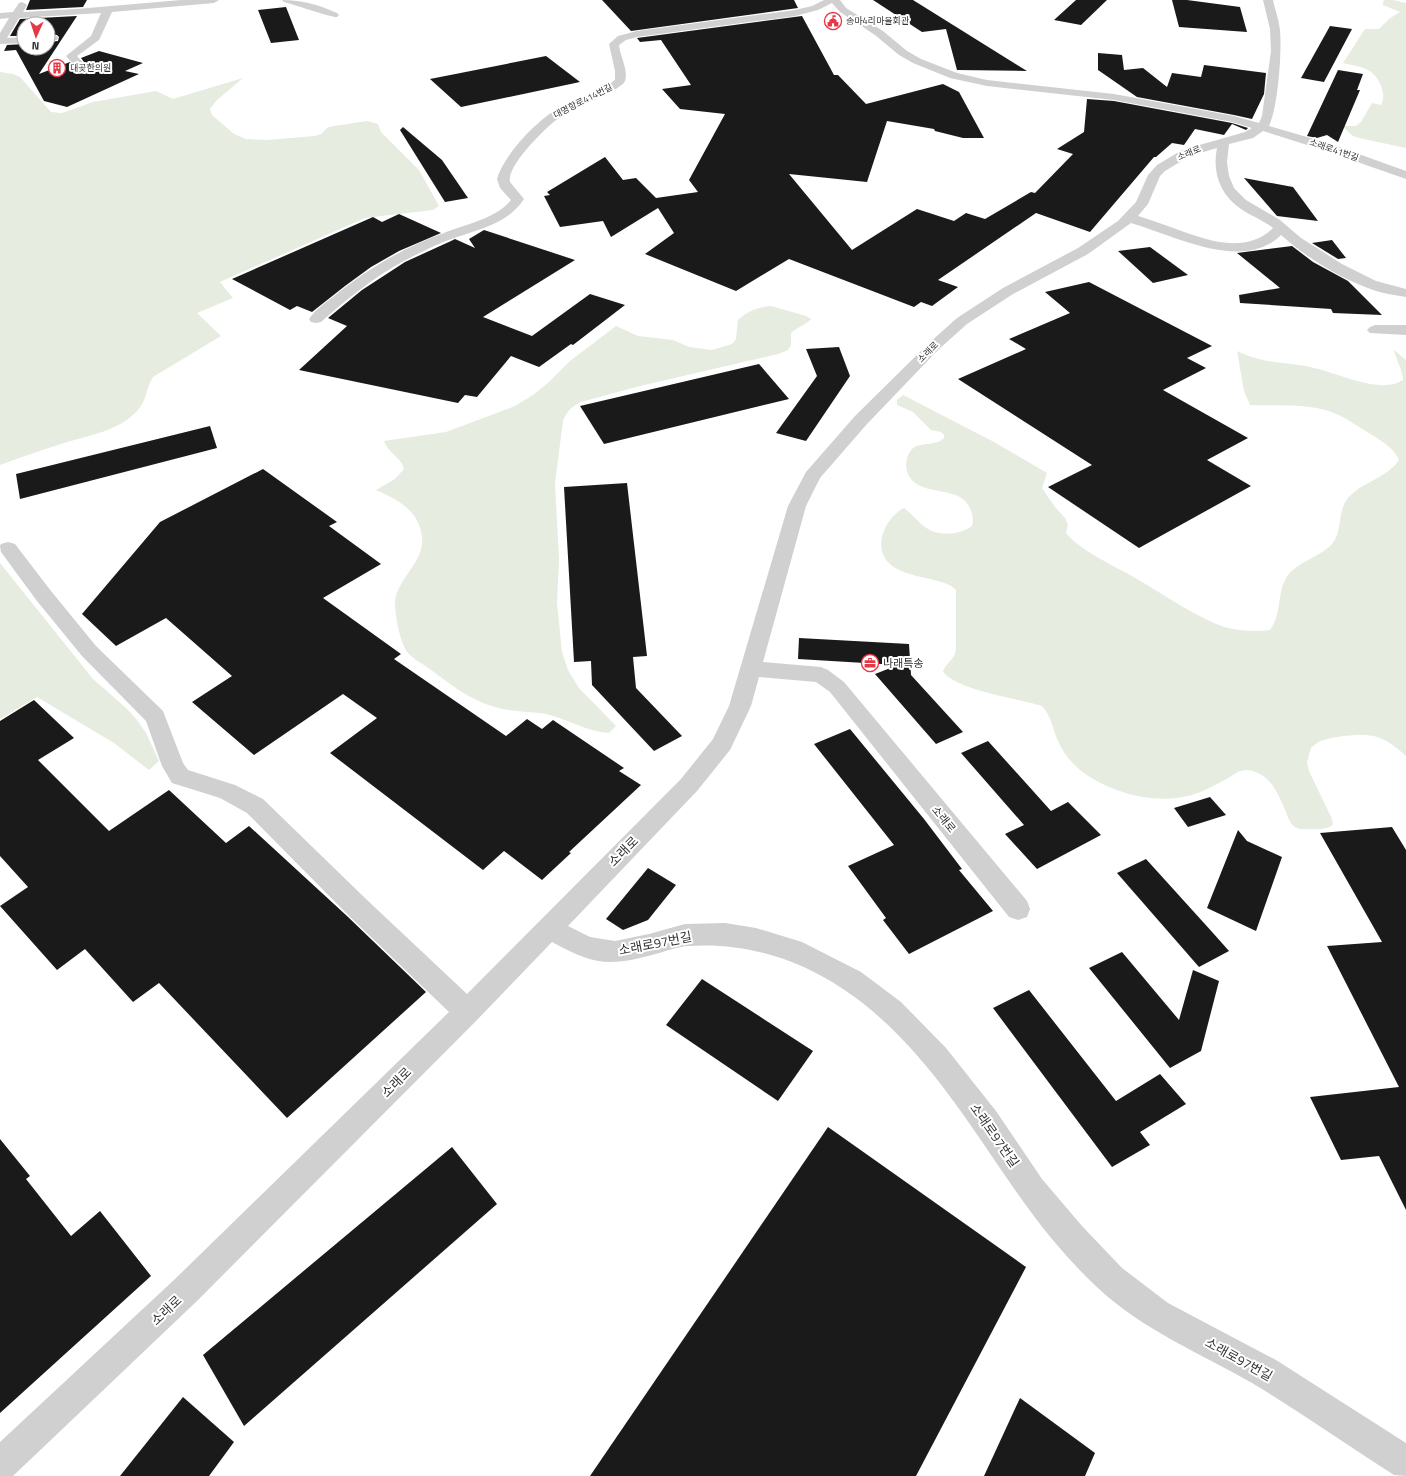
<svg xmlns="http://www.w3.org/2000/svg" width="1406" height="1476" viewBox="0 0 1406 1476" font-family="'Titillium Web','Noto Sans KR',sans-serif">
<rect width="100%" height="100%" fill="#fff"/>
<g fill="#e6ecdf">
<path d="M1384,0H1393L1406,3V148L1359,138L1353,136L1342,126H1356L1361,122L1372,103L1381,105C1388,94 1378,75 1368,70C1360,66 1351,65 1343,63L1365,29H1379L1389,19L1400,12L1383,5V3Z"/>
<path d="M0,72L13,74L20,77L51,112L62,113L93,102L156,91L173,99L243,78L217,100L210,109L212,115L234,134L246,139L267,140L315,136L321,134L328,127L367,121L378,124L381,132L419,170L439,206L433,210L365,218L220,282L233,298L197,313L221,336L153,377C146,387 147,400 138,410C119,431 90,435 64,443C42,450 21,457 0,465Z"/>
<path d="M771,306L806,316L811,319C806,325 797,327 791,333V345L788,350L778,354L640,386L581,402C571,407 567,411 563,421L555,483L559,560L557,603L562,652L568,670L579,688L616,726L609,733C587,732 568,719 546,714C529,711 511,712 495,707C469,700 449,683 427,667C421,663 412,658 408,653C400,643 395,615 395,603C396,579 425,562 422,537C419,510 398,500 376,490L395,479L404,469C402,458 388,453 384,441L446,432L515,406L533,395L549,382L570,361L616,326L638,336L673,340L689,347L712,350L732,344L736,339L738,320C747,311 759,307 771,306Z"/>
<path d="M1394,350L1406,360V756C1398,749 1388,740 1377,737C1365,733 1336,736 1324,740C1319,741 1315,744 1311,748L1307,762L1309,771L1332,819L1333,825C1327,829 1320,830 1313,829C1307,829 1299,830 1295,827C1290,824 1288,817 1286,812C1279,796 1273,779 1256,772C1251,770 1246,769 1241,771C1236,772 1232,776 1228,778C1218,784 1208,789 1198,793C1160,807 1111,794 1080,770C1071,762 1063,753 1058,741C1053,730 1051,715 1042,706C1017,698 959,691 943,672C945,663 954,661 956,650V590C947,578 908,579 891,565C871,548 885,518 904,508C912,514 918,522 925,527C938,537 960,535 972,526C975,515 969,501 958,496C940,488 909,493 906,466C906,460 908,453 912,449C921,441 935,447 944,438V435L941,432L931,430L913,412L897,405V400L903,395L994,442L1047,473L1042,488L1055,507L1065,518L1068,525L1066,533C1080,551 1117,567 1137,579C1163,594 1200,620 1228,628C1242,631 1256,632 1270,630C1282,614 1277,593 1286,578C1297,561 1319,558 1332,544C1343,531 1337,511 1348,498C1362,482 1387,478 1399,460C1394,448 1383,442 1372,435C1362,429 1352,422 1341,416C1315,402 1279,406 1250,405L1244,391L1237,351C1266,365 1285,361 1314,368C1338,373 1381,395 1403,380C1403,372 1396,359 1394,350Z"/>
<polygon points="0,563 93,679 126,708 137,720 146,733 159,761 149,770 114,743 37,697 0,719"/>
</g>
<g fill="#1a1a1a">
<polygon points="30,0 87,0 83,7 26,10"/>
<polygon points="602,0 794,0 798,8 631,31"/>
<polygon points="873,0 913,0 1027,71 957,70 946,29 922,32"/>
<polygon points="1076,0 1107,0 1081,25 1054,20"/>
<polygon points="1172,0 1187,0 1240,7 1247,32 1179,27"/>
<polygon points="286,7 299,40 271,43 258,10"/>
<polygon points="77,16 39,74 70,62 79,73 85,74 90,70 81,58 99,51 143,63 125,71 139,74 67,107 44,101 16,50 4,51 7,45 24,44 24,48 48,48 48,42 58,41 59,37 57,35 48,34 48,24 24,24 24,36 10,36 20,19"/>
<polygon points="802,16 834,75 838,75 866,104 943,84 959,92 984,138 963,138 935,131 934,129 887,121 867,182 789,174 852,250 917,209 954,221 966,213 985,219 1031,192 1035,193 1073,154 1057,149 1084,132 1087,99 1114,101 1232,123 1248,128 1246,130 1232,124 1224,135 1195,129 1184,145 1172,143 1156,157 1154,157 1090,232 1036,213 938,280 958,287 932,306 921,302 914,307 789,259 736,291 645,254 674,233 658,208 611,237 603,221 560,227 544,196 550,195 547,192 605,157 623,180 636,178 656,198 698,192 689,180 725,114 680,109 662,89 691,85 661,40 640,42 637,38"/>
<polygon points="1330,26 1352,29 1324,82 1301,78"/>
<polygon points="1098,53 1122,55 1124,70 1143,68 1167,87 1172,73 1201,77 1204,65 1266,73 1264,94 1252,119 1234,115 1137,97 1098,70"/>
<polygon points="546,56 580,82 461,107 430,79"/>
<polygon points="1338,70 1363,74 1357,90 1360,90 1338,142 1327,135 1317,138 1307,136"/>
<polygon points="403,127 442,160 468,198 445,202 400,130"/>
<polygon points="1244,178 1293,187 1318,221 1277,216"/>
<polygon points="399,214 441,233 399,251 371,267 345,286 312,312 297,306 290,310 232,279 373,217 382,222"/>
<polygon points="484,230 575,260 483,317 532,336 590,294 625,305 573,345 571,344 539,367 511,356 477,397 465,395 458,403 299,370 347,326 328,318 362,290 405,262 451,241 455,239 475,248 469,239"/>
<polygon points="1332,240 1346,258 1338,259 1312,243"/>
<polygon points="1292,246 1313,262 1348,281 1382,315 1333,313 1331,309 1240,303 1239,295 1280,288 1237,253"/>
<polygon points="1150,247 1188,275 1153,283 1118,251"/>
<polygon points="1089,282 1212,346 1187,358 1206,368 1163,390 1248,438 1207,460 1251,486 1139,548 1048,487 1092,465 958,379 1026,349 1009,339 1070,313 1045,292"/>
<polygon points="839,347 850,376 806,441 776,433 817,376 806,349"/>
<polygon points="759,364 789,399 604,444 580,406"/>
<polygon points="210,426 217,448 20,499 16,474"/>
<polygon points="263,469 337,522 329,526 381,564 323,598 401,654 394,659 506,736 527,719 542,729 553,720 624,768 619,771 641,785 569,852 571,853 542,880 504,851 483,870 330,753 377,718 343,694 254,755 192,702 232,676 166,618 116,646 82,614 160,522"/>
<polygon points="627,483 647,656 633,657 636,688 682,736 654,751 592,685 591,661 574,662 564,487"/>
<polygon points="799,638 909,644 911,675 963,732 936,744 875,674 898,665 798,659"/>
<polygon points="34,700 74,738 38,760 109,831 169,790 226,843 249,826 347,916 426,992 287,1118 159,983 133,1002 85,949 57,970 0,906 28,887 0,856 0,721"/>
<polygon points="850,729 924,819 962,869 959,870 993,911 909,954 883,920 886,918 848,866 894,845 814,744"/>
<polygon points="988,741 1051,811 1068,802 1101,835 1037,869 1005,834 1024,825 961,753"/>
<polygon points="1210,797 1226,815 1188,827 1174,808"/>
<polygon points="1392,827 1406,850 1406,1210 1379,1156 1341,1160 1310,1097 1399,1087 1327,946 1382,942 1320,833"/>
<polygon points="1238,830 1247,841 1282,857 1256,931 1207,908"/>
<polygon points="1146,859 1213,933 1229,951 1199,967 1117,873"/>
<polygon points="648,868 676,885 648,920 623,930 606,919"/>
<polygon points="1122,952 1179,1020 1193,970 1219,981 1201,1051 1170,1068 1089,968"/>
<polygon points="702,979 813,1051 778,1101 666,1025"/>
<polygon points="1029,990 1116,1101 1160,1074 1186,1104 1140,1132 1150,1145 1112,1167 993,1008"/>
<polygon points="828,1127 1026,1267 916,1476 590,1476"/>
<polygon points="0,1139 30,1176 26,1179 71,1236 100,1211 151,1276 0,1413"/>
<polygon points="452,1147 497,1204 244,1426 203,1355"/>
<polygon points="183,1397 234,1442 209,1476 120,1476"/>
<polygon points="1020,1398 1095,1453 1085,1476 984,1476"/>
</g>
<g fill="none" stroke-linecap="round" stroke-linejoin="round">
<g fill="#d0d0d0" fill-rule="evenodd">
<polygon points="181,0 219,0 214,3 112,12 99,40 77,56 89,70 84,73 80,72 66,56 91,36 101,13 19,18 7,38 24,37 24,43 0,44 0,33 9,18 0,19 0,13 13,12 19,3 22,2 27,5 23,12 76,9"/>
<path d="M282,0C302,0 319,5 337,13L339,15L337,17C333,18 292,4 284,2Z"/>
<path d="M824,0H840L846,8L883,31L907,51L921,59L957,73L987,80L1114,94L1234,116L1259,123L1262,116L1271,51L1270,29L1263,0H1273C1275,10 1279,20 1280,30C1282,52 1278,107 1269,126L1331,144L1406,171V179L1323,150L1263,131L1253,138L1229,144L1227,162L1229,176L1234,188L1246,200L1280,220L1301,238L1342,264L1376,281L1406,289V297C1396,295 1386,294 1376,291C1343,280 1308,259 1281,235C1243,273 1173,235 1131,223L1088,254L1013,294L967,324L938,350L867,424L820,478L806,506L763,662L821,667L828,670L844,682L1027,901L1030,909L1027,917L1018,920L1009,917L830,692L816,682L759,677L751,706L730,750L697,791L568,926L590,937L615,941L649,934L685,924L725,923L756,928L802,942L861,972L901,1002L946,1048L996,1111L1042,1179L1082,1226L1122,1268L1168,1303L1276,1360L1406,1443V1476L1394,1475C1347,1445 1300,1412 1252,1383C1200,1353 1143,1330 1099,1289C1070,1262 1043,1230 1020,1197C968,1123 920,1040 843,989C797,958 743,942 688,946C676,947 664,952 652,955C607,967 592,964 552,942L476,1021L197,1301L13,1476H0V1442L175,1279L449,1012L348,915L247,813L220,798L172,783L162,766L146,721L82,656L37,601L1,552L0,546L1,544L8,542L15,544L51,591L96,646L163,711L183,763L188,770L235,785L263,799L366,899L467,994L681,779L713,739L729,706L788,506L806,472L855,416L928,344L957,318L1003,288L1078,248L1118,221L1136,202L1148,175L1157,165L1182,150L1245,132L1252,128L1232,122L1114,100L987,86L950,78L913,63L899,55L875,35L840,12L832,3L818,10L795,16L637,37L626,40L619,45C620,57 630,72 624,83C606,98 584,103 564,114C550,123 506,165 510,182L524,199C508,223 483,228 457,237C439,243 421,252 404,261C374,277 347,299 321,322L316,323L311,322L309,319C315,310 325,303 333,297C367,269 403,248 444,233C467,223 494,220 511,200L500,188L497,179C504,154 539,118 562,106C580,98 599,93 615,80V71L609,44L618,36L637,31L795,10L812,6ZM1217,148C1212,172 1220,195 1241,209C1251,216 1263,220 1273,228C1245,255 1207,240 1176,229C1163,224 1151,220 1138,216L1148,204L1160,176L1165,171L1190,156Z"/>
<polygon points="48,35 57,36 58,38 57,40 48,41"/>
<polygon points="1375,325 1406,325 1406,335 1370,333 1367,330 1370,327"/>
</g>
</g>
<defs>
<g id="civic-ring" transform="scale(0.9)"><circle r="9.5" fill="#fff" stroke="#e63946" stroke-width="1.5"/><path d="M-.6-6.5H3V-4.5H.6V-3L4-1V1h2V6H-6V1h2V-1L-.6-3ZM-1.2 2.5V6h2.4V2.5Z" fill="#e63946"/></g>
<g id="building-ring" transform="scale(0.9)"><circle r="9.5" fill="#fff" stroke="#e63946" stroke-width="1.5"/><path d="M-4-6H4V6H1V3H-1V6H-4ZM-2.5-4.3h1.7v1.8h-1.7ZM.8-4.3h1.7v1.8H.8ZM-2.5-1h1.7V.8h-1.7ZM.8-1h1.7V.8H.8Z" fill="#e63946"/></g>
<g id="office-ring" transform="scale(0.9)"><circle r="9.5" fill="#fff" stroke="#e63946" stroke-width="1.5"/><path d="M-6-3h4V-5.5h4V-3h4V5H-6ZM-1-4.5V-3h2v-1.5ZM-6 0V1H6V0Z" fill="#e63946"/></g>
</defs>
<g fill-rule="evenodd">
<use href="#civic-ring" x="833" y="21"/>
<use href="#building-ring" x="57" y="68"/>
<use href="#office-ring" x="870" y="663"/>
</g>
<g text-anchor="middle" stroke-width="4" stroke-linejoin="round" paint-order="stroke">
<g font-size="9" fill="#333" stroke="#fff" text-anchor="start">
<text x="846" y="24">송마4리마을회관</text>
<text x="70" y="71">대곶한의원</text>
</g>
<g font-size="9" fill="#333" stroke="#fff">
<text transform="translate(583 101) rotate(-27)" y="3">대명항로414번길</text>
<text transform="translate(1334 150) rotate(19)" y="3">소래로41번길</text>
<text transform="translate(1189 153) rotate(-23)" y="3">소래로</text>
<text transform="translate(928 352) rotate(-45)" y="3">소래로</text>
</g>
<g font-size="11" fill="#333" stroke="#fff" text-anchor="start">
<text x="883" y="667">나래특송</text>
</g>
<g font-size="11" fill="#333" stroke="#fff">
<text transform="translate(944 819) rotate(51)" y="4">소래로</text>
</g>
<g font-size="13" fill="#333" stroke="#fff">
<text transform="translate(623 851) rotate(-45)" y="5">소래로</text>
<text transform="translate(655 943) rotate(-11)" y="5">소래로97번길</text>
<text transform="translate(396 1082) rotate(-45)" y="5">소래로</text>
<text transform="translate(995 1135) rotate(55)" y="5">소래로97번길</text>
<text transform="translate(166 1310) rotate(-43)" y="5">소래로</text>
<text transform="translate(1239 1359) rotate(29)" y="5">소래로97번길</text>
</g>
</g>
<g transform="translate(36 36) rotate(183)"><circle r="19" fill="#ffffff" stroke="#adadad"/>
<path d="M0-3L7 15L0 10L-7 15Z" fill="#e63946"/>
<text y="-6" font-size="11" font-weight="bold" text-anchor="middle" fill="#333333">N</text>
</g>
</svg>
